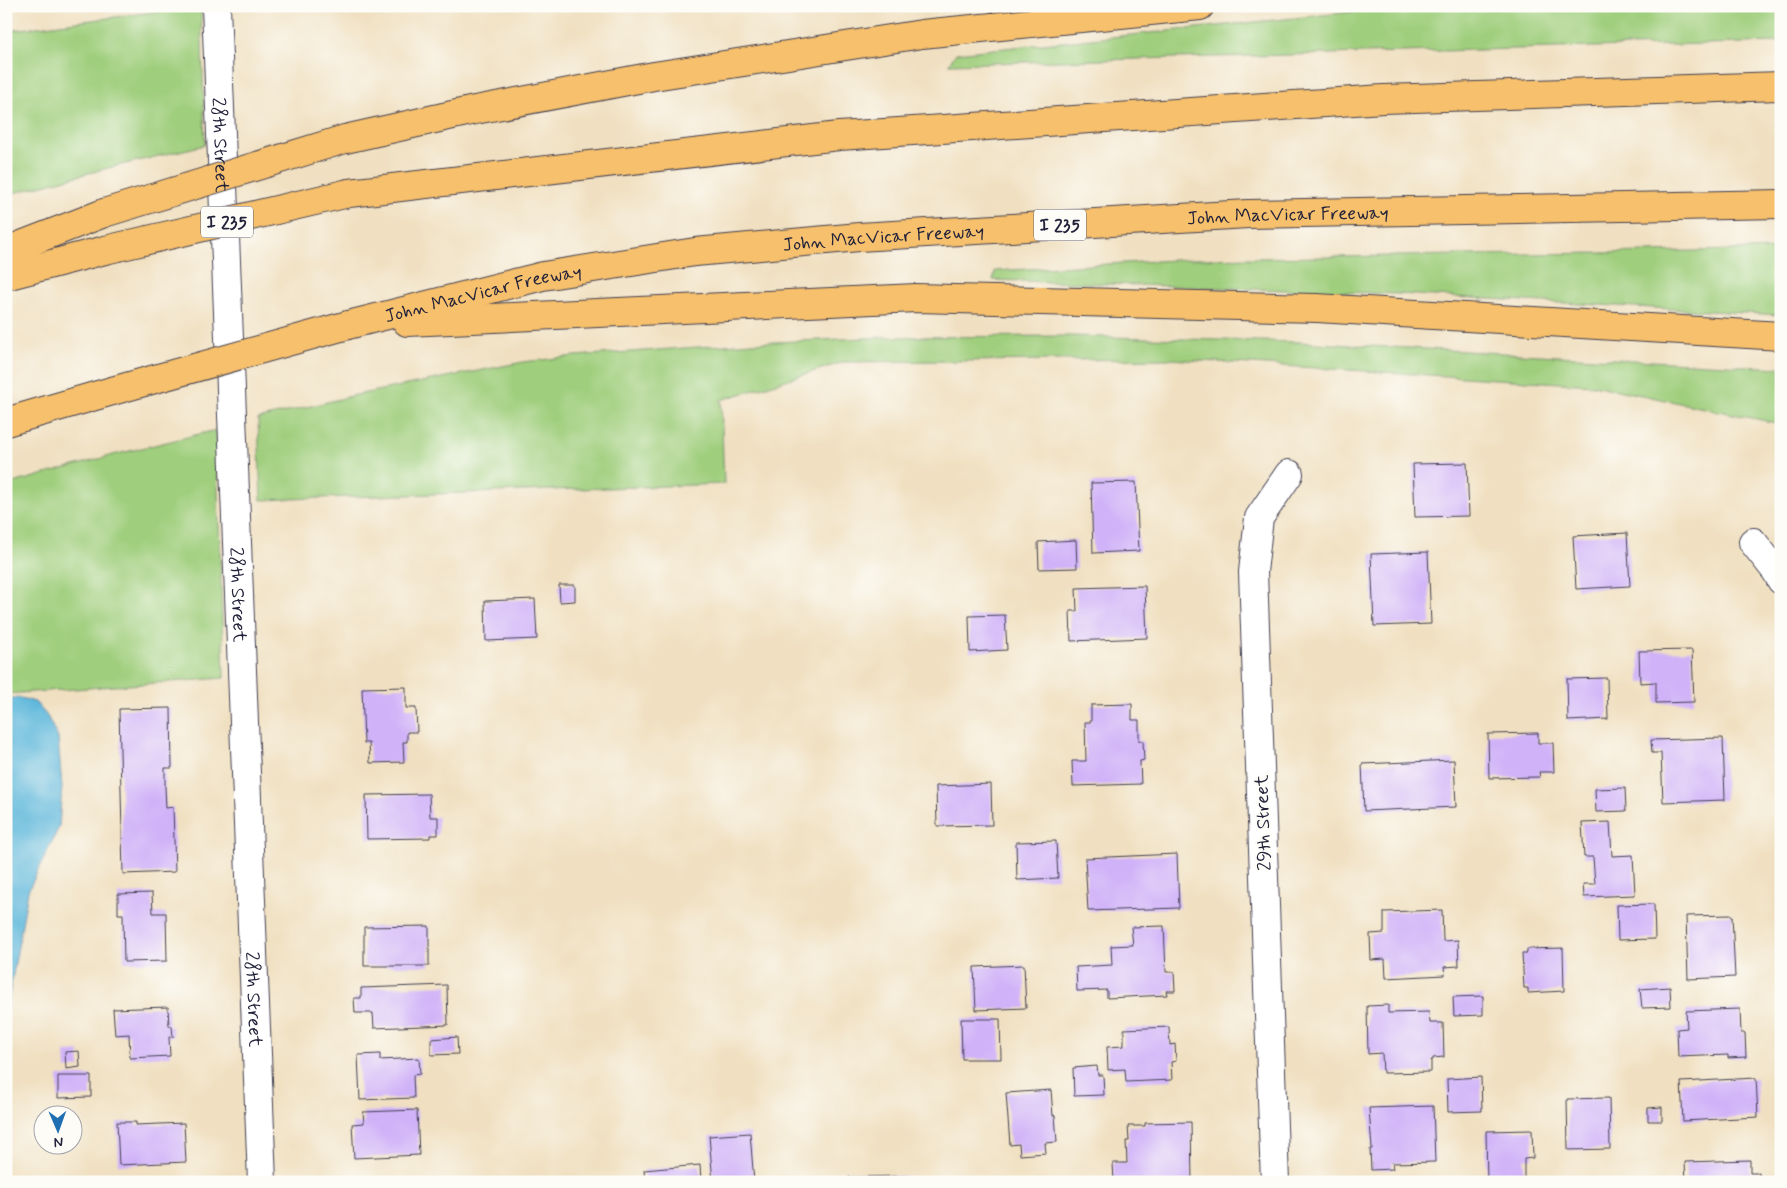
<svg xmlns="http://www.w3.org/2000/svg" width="1787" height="1188" viewBox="0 0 1787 1188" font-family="Mynerve,sans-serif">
<rect width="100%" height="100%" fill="#fdfcf7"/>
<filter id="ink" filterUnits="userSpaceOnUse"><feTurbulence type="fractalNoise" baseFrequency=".02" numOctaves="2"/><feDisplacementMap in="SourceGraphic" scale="10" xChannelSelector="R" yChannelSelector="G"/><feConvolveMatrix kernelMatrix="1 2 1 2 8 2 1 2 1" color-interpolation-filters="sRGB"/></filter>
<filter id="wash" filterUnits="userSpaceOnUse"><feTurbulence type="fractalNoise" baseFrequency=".0096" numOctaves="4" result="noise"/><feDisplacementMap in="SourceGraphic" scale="20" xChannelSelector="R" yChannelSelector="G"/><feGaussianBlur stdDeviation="1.12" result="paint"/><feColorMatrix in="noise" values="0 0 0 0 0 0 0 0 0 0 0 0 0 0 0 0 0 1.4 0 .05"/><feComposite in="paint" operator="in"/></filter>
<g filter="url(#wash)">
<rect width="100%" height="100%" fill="#f0e0c1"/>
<g fill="#9fce7c" stroke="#60785c">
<polygon points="201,6 205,145 104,169 6,195 6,31"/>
<polygon points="1410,6 1781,6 1781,42 949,64 956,53"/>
<polygon points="1781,249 1781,315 1399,294 993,280 995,271 1190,259 1602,253"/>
<polygon points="1070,336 1297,342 1781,368 1781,424 1593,385 1169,359 844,362 721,400 724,484 261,500 258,419 356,395 523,362 575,356 752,343 887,337"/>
<polygon points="216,430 224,678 6,694 6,485 113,455"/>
</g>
<polygon fill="#5eb8db" stroke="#406d8b" points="6,698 21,698 35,702 47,716 58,738 62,787 59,827 28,891 6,1013"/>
<g id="blocks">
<g fill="#d0b2f8">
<polygon points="1467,463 1469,516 1415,517 1413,464"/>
<polygon points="1136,482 1139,551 1093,553 1091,483"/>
<polygon points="1627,533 1630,586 1576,589 1573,536"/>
<polygon points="1076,540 1077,568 1039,569 1038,542"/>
<polygon points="1428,552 1431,624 1374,626 1371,554"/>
<polygon points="559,585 575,585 575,601 560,602"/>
<polygon points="1145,586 1147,638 1071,641 1070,611 1077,611 1076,588"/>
<polygon points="535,599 537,639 486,641 485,601"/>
<polygon points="1005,615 1007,650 970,652 969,616"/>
<polygon points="1692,650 1694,702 1656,703 1656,682 1640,683 1639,651"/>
<polygon points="1607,678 1608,719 1568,721 1567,679"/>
<polygon points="406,687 406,708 416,708 417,732 407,732 407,742 403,742 404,762 370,763 369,743 364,743 362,688"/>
<polygon points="1132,704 1132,720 1139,720 1139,741 1143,741 1144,760 1140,761 1141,784 1073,786 1072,761 1086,761 1085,722 1091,722 1091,705"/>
<polygon points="171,708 172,768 165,768 165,788 166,808 173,807 175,872 123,874 119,709"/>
<polygon points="1538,733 1538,743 1553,743 1554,772 1539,772 1540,777 1489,778 1488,734"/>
<polygon points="1723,738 1725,800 1663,802 1661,753 1652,753 1651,740"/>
<polygon points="1454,760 1456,807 1364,811 1362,764"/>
<polygon points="991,784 992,825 937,826 936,786"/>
<polygon points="1625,788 1626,811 1596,812 1595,789"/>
<polygon points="429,794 430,817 438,817 438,835 430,835 430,838 367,839 366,795"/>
<polygon points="1610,822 1612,856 1633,855 1635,895 1584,897 1583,884 1595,884 1593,857 1584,857 1582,823"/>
<polygon points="1056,841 1058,878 1017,880 1016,842"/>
<polygon points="1177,854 1179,908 1088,911 1085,858"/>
<polygon points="152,893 153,913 166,913 167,961 124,962 123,914 118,914 118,894"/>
<polygon points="1654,904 1655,939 1618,940 1617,905"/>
<polygon points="1442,910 1443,941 1458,940 1459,966 1444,967 1445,975 1386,978 1385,959 1371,960 1370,934 1384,933 1384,912"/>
<polygon points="1732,915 1735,977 1688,979 1686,916"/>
<polygon points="429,926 429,966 364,966 364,927"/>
<polygon points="1164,926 1166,972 1174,972 1175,991 1166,991 1167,995 1107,998 1107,990 1077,991 1076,967 1112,965 1111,946 1133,945 1131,927"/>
<polygon points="1563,948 1564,991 1528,993 1528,988 1524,988 1522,953 1527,953 1527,949"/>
<polygon points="1024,965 1026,1008 976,1010 974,967"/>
<polygon points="447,985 448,1025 374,1028 373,1013 355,1013 354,998 361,998 361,988"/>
<polygon points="1670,987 1671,1007 1642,1008 1640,989"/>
<polygon points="1483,996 1483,1015 1454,1016 1453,997"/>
<polygon points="1388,1005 1388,1013 1429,1012 1430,1023 1443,1023 1444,1057 1433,1058 1433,1060 1431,1060 1431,1072 1383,1073 1382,1053 1368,1054 1367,1006"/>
<polygon points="168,1007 169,1026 172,1026 173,1037 169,1037 170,1056 130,1058 129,1034 115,1035 113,1009"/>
<polygon points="1740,1009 1741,1033 1745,1033 1746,1057 1728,1058 1728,1055 1678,1057 1677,1029 1687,1028 1686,1011"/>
<polygon points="961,1019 1000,1019 1001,1059 962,1059"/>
<polygon points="1169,1027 1170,1045 1175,1044 1176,1061 1171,1062 1172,1080 1126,1082 1125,1069 1108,1070 1107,1047 1124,1046 1124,1029"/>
<polygon points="457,1037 458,1054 431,1055 431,1039"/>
<polygon points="79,1051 80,1067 66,1069 65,1052"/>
<polygon points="380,1054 380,1060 419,1058 420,1074 413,1075 414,1098 360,1100 358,1055"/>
<polygon points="1097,1066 1098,1075 1103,1075 1104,1095 1074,1096 1073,1068"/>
<polygon points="58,1076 91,1076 91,1097 58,1098"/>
<polygon points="1481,1077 1482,1111 1448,1112 1447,1079"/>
<polygon points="1756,1078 1758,1117 1683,1121 1681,1082"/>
<polygon points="1051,1090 1053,1116 1055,1115 1057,1142 1045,1143 1046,1153 1020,1155 1019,1144 1010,1145 1006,1093"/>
<polygon points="1609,1098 1610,1149 1568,1150 1567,1099"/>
<polygon points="1433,1106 1435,1162 1392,1163 1393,1169 1371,1170 1370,1149 1372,1149 1369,1108"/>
<polygon points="1662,1107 1662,1121 1648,1121 1648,1108"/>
<polygon points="417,1110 419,1155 354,1158 352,1124 364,1123 363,1112"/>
<polygon points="117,1122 136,1122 136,1125 184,1123 186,1162 119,1165"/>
<polygon points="1191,1122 1192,1182 1114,1182 1113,1163 1127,1163 1126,1141 1129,1141 1128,1126 1145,1126 1145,1123"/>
<polygon points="1532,1130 1533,1158 1524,1159 1524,1182 1487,1182 1486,1131"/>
<polygon points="750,1133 754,1182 713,1182 709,1136"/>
<polygon points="1750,1160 1750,1173 1759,1173 1760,1182 1686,1182 1685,1162"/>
<polygon points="700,1165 701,1182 645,1182 644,1170"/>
<polygon points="907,1176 908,1182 849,1182 849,1177"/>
</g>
</g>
</g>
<g filter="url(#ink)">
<use href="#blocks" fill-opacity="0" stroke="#413e4f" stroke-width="1"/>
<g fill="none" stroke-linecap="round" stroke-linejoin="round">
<g stroke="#413e4f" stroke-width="30">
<g id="minor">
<path id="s1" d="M216,6L262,1182"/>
<polyline points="1753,542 1776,571 1781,580"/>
<polyline points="1275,1182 1253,572 1259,518 1289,474"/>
</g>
</g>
<g stroke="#413e4f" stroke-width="30">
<g id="highway">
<polyline points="345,139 475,110 654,76 922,34 1200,6"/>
<polyline points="349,193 839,136 1383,99 1781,86"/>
<polyline points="6,251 104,213"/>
<polyline points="6,276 105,250"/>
<polyline points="407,322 916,298 1317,308 1781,336"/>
<path id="s2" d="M348,325L543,276L695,252L859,237L1248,214L1781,204"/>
<polyline points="6,422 112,391"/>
</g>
</g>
<use href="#minor" stroke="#fff" stroke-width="28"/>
<use href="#highway" stroke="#f7c06c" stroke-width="28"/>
<g stroke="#413e4f" stroke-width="30" stroke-linecap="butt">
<g id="highway-bridge">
<polyline points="104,213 345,139"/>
<polyline points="105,250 349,193"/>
<polyline points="112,391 348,325"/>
</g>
</g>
<use href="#highway-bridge" stroke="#f7c06c" stroke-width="28"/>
</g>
</g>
<g text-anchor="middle" stroke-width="4.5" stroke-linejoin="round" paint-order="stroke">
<g fill="#fdfcf7" stroke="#646373" stroke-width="1">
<rect x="201" y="206.5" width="52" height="31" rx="4"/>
<rect x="1034" y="209.5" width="52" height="31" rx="4"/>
</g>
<g font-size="18" font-weight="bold" fill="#22223b">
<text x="227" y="228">I 235</text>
<text x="1060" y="231">I 235</text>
</g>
<g font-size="19" fill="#22223b" stroke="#fdfcf7">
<text dy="7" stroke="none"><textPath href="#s1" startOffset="139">28th Street</textPath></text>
<text dy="7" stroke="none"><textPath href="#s2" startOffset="949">John MacVicar Freeway</textPath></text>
<text dy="7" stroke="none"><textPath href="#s2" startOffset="544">John MacVicar Freeway</textPath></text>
<text dy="7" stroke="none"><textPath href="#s2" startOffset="139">John MacVicar Freeway</textPath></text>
<text dy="7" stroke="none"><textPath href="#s1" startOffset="589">28th Street</textPath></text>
<text transform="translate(1262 823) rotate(-92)" y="7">29th Street</text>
<text dy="7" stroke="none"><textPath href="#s1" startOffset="994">28th Street</textPath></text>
</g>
</g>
<rect width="1787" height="1188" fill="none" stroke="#fdfcf7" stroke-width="25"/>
<g transform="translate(58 1130) rotate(178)"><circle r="24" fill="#fdfcf7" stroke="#a5a5ac"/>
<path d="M0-4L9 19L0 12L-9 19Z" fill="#1f6fb2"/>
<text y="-8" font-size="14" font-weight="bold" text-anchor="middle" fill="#22223b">N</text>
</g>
</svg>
